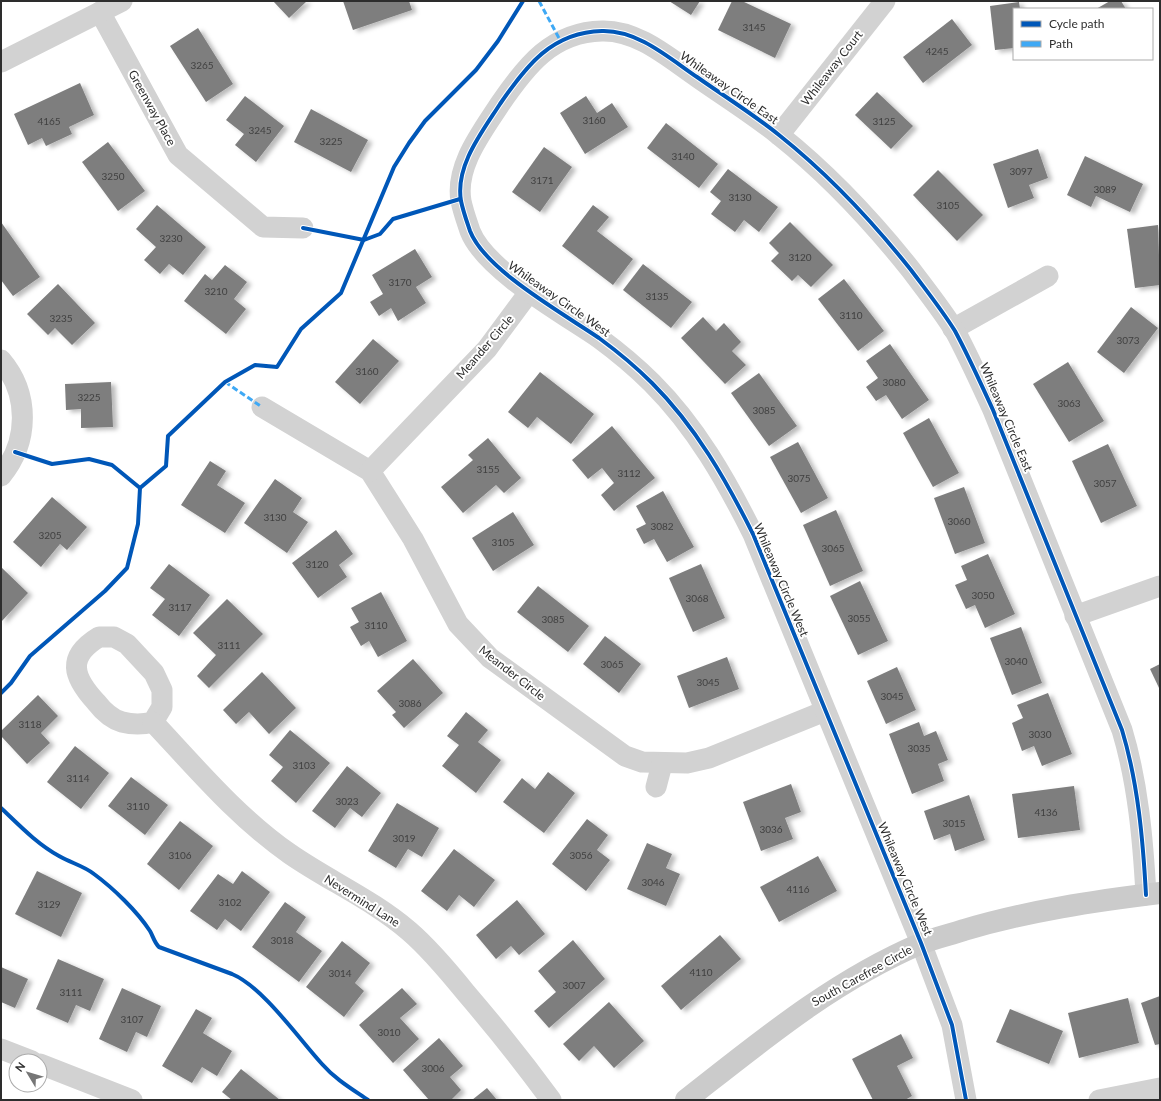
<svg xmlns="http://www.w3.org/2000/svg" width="1161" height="1101" viewBox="0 0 1161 1101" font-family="Lato,sans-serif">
<defs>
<filter id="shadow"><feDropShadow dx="4.5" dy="2.5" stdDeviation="2" flood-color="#0004"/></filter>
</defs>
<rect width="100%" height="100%" fill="#fff"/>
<g fill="#7e7e7e" filter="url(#shadow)">
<polygon points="273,1 307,1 289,18"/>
<polygon points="343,1 409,1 412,10 353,30"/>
<polygon points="669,1 700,1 691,15"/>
<polygon points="732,1 742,1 791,24 775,58 718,30"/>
<polygon points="1110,1 1121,1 1126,9 1096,9"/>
<polygon points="1019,2 1020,9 1014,9 1014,48 995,50 990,6"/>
<polygon points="952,19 972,45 923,83 903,57"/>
<polygon points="198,28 233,84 206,102 170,46"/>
<polygon points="80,83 94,115 69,127 72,134 46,146 42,138 28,145 14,114"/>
<polygon points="877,92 913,126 891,149 855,115"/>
<polygon points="245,96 284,126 256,162 235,145 244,134 226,120"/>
<polygon points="586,96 597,113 612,103 628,127 585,154 560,113"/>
<polygon points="311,109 368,140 351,172 294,142"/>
<polygon points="666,123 718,164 699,188 647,148"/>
<polygon points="108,142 145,191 118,211 82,162"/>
<polygon points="544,147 572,167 540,212 512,192"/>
<polygon points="1038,149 1048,178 1029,185 1034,198 1008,208 993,164"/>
<polygon points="1085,156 1143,184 1130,212 1096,196 1091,207 1067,195"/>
<polygon points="728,169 778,207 759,232 744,220 735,232 711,214 721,201 710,192"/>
<polygon points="938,170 983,215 957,241 913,195"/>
<polygon points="157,205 206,247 183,275 169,264 160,274 144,260 156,247 136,229"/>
<polygon points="593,205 609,217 597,231 633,259 613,285 562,246"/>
<polygon points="1,222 40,277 13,296 1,280"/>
<polygon points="790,222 833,265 811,287 798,275 792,281 771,261 779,253 769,243"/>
<polygon points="1158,225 1160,285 1135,288 1127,229"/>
<polygon points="415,249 432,277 416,287 426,303 398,321 391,308 379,316 370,302 383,294 372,275"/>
<polygon points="643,264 692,302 671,328 623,290"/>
<polygon points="225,265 247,282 234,299 246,309 226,334 184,301 205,274 212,280"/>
<polygon points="844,279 884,331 858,351 818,299"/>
<polygon points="58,284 95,323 72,345 55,328 48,335 27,314"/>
<polygon points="1131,307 1158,328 1124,373 1097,352"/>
<polygon points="703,317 716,331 724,323 741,342 732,351 746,365 725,384 681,338"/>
<polygon points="373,339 399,361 360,404 335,382"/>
<polygon points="890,344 929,400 902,419 886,395 876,401 866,387 878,378 866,361"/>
<polygon points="1068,362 1104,421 1069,442 1033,384"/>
<polygon points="540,372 594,414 571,444 537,417 528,428 508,412"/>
<polygon points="759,373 797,426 769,446 731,393"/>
<polygon points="111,382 113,427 81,428 81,409 66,410 65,384"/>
<polygon points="929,418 959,473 933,487 903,433"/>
<polygon points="612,426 655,478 614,511 601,495 614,483 602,468 588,479 572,460"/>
<polygon points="488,438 521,478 504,493 496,485 463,513 441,487 473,460 468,455"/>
<polygon points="798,442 828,498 801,513 770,457"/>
<polygon points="1108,444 1137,506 1101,523 1072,461"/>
<polygon points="210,461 226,471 217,485 245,503 225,533 181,505"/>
<polygon points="275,479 302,498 293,512 308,522 287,553 244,523"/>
<polygon points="964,487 985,543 955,554 934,498"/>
<polygon points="663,491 694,547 667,562 654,539 644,544 636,529 646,524 636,506"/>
<polygon points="52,497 87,527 67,550 60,544 41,567 13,542"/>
<polygon points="836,510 863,571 830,586 803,525"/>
<polygon points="513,512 534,545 493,571 472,538"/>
<polygon points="336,530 353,554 339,565 347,577 318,598 292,563"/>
<polygon points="988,554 1015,614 985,628 975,605 966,609 955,585 967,580 961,566"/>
<polygon points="169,564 210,595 179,636 152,615 165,599 150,588"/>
<polygon points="701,564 725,618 693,632 669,578"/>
<polygon points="1,567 28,593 1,622"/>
<polygon points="860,581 888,641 858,655 830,596"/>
<polygon points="538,586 589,626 568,652 517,612"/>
<polygon points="381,592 407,641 378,657 369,641 361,646 350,627 359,622 351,608"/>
<polygon points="227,599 263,634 209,688 197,676 216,655 193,633"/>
<polygon points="1021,627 1042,683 1012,695 990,638"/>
<polygon points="605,636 641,664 619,693 583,664"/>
<polygon points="727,657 739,689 689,708 677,676"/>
<polygon points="413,659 443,693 404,728 392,715 396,712 377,691"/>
<polygon points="1160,664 1160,690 1150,669"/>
<polygon points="897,667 916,710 886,724 867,681"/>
<polygon points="262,672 296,708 269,734 249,712 236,724 223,710"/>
<polygon points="1048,693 1072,754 1042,766 1034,746 1022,751 1012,723 1023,718 1017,705"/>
<polygon points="38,695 58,716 41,733 50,743 27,764 1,736 1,731"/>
<polygon points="466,712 488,730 478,742 501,760 476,793 442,766 459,745 447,736"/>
<polygon points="919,722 924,736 936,731 948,760 938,764 944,781 912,794 889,734"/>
<polygon points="290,730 330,763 296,803 271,781 283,767 269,755"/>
<polygon points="75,746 109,773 81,809 47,782"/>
<polygon points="347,766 381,793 362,817 350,808 335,828 312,811"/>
<polygon points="548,772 575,793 544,833 503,802 522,778 535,789"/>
<polygon points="131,777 168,805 145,835 108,806"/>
<polygon points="791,784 801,812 785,818 793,839 761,851 743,802"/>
<polygon points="1074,786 1080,830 1018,838 1012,794"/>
<polygon points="969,795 985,840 955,851 950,834 934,840 924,811"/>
<polygon points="397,803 439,828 422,857 408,849 396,868 368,851"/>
<polygon points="587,819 608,835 597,850 610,860 586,891 552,864"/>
<polygon points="180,821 213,846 179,890 147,864"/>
<polygon points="647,843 672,854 666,868 680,874 666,906 627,889"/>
<polygon points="454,849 495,880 474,907 459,895 447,911 421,891"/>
<polygon points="818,856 837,891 779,922 760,887"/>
<polygon points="37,871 82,893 61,937 15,914"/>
<polygon points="242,871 270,892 241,931 225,919 217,930 190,911 218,874 233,884"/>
<polygon points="517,900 545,934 519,955 511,946 496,959 476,935"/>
<polygon points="285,902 306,917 296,932 322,951 299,982 252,947"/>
<polygon points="720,935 741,959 681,1010 661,986"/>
<polygon points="573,940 605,979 549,1028 534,1011 556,992 538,971"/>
<polygon points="342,941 370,963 355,983 364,991 344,1017 306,987"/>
<polygon points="58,959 104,979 90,1011 76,1005 68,1023 36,1009"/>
<polygon points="1,967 28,979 15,1008 1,1002"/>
<polygon points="122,988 161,1006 147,1037 136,1032 127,1052 99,1039"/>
<polygon points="402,988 417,1004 400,1018 419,1039 393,1063 359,1025"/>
<polygon points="1160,996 1160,1044 1155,1045 1141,1003"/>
<polygon points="1128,998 1139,1043 1079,1058 1068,1013"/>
<polygon points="609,1002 644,1041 614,1068 594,1046 579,1061 563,1044"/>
<polygon points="196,1009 212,1018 203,1033 232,1051 217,1076 202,1067 192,1083 162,1066"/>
<polygon points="1010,1009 1063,1031 1049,1064 996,1042"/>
<polygon points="901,1034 913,1058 897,1066 912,1096 905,1100 873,1100 852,1059"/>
<polygon points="439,1038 463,1066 450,1077 461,1090 451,1100 429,1100 403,1070"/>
<polygon points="241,1069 280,1100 232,1100 222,1092"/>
<polygon points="487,1088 497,1100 472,1100"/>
</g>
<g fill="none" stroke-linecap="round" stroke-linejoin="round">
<g stroke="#d2d2d2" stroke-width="21">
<polyline points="100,12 178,155 263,227 303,228"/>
<polyline points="1,62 122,1"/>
<polyline points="779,135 885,1"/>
<polyline points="953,329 1048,276"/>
<path d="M1,360C30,394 29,442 1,476"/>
<polyline points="262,407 370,471 413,539 458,624 490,658 625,756 642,762 687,763 709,758 825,711"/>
<polyline points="370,471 487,349 530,291"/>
<polyline points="1075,616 1160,586"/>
<path d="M99,637H114L127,644L154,673L162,690V707L153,722C142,725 133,725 122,722C111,719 103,711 96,702C73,677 66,657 99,637Z"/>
<path d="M153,722C196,768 238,818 290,854C329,881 373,900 409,931C430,949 449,972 466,993C496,1028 524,1063 551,1100"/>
<polyline points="656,787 662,764"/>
<polyline points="1,1049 32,1061"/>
<polyline points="40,1064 132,1100"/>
<path d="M966,1100L952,1025L921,943L753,534C726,480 696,427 652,383C636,367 618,352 599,338C564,314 485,270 470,231C467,222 463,211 461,201C455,166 482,132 500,104C526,66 552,32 602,31C638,30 669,58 697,77C724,96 753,114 779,135C828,174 872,221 911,270C926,290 942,310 955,331C969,357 981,384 993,410L1122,730C1138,783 1143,840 1146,895"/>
<polyline points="1099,1100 1160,1088"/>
</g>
<path stroke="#cbcbcb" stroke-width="22" d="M686,1100C760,1042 833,981 920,944C934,938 949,935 964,930C1028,911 1094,901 1160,893"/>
<g stroke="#3fa9f5" stroke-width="3" stroke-dasharray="6 3" stroke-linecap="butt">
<polyline points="539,1 560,40"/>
<polyline points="225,382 262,407"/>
</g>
<g stroke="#fff" stroke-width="6">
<g id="cycleway">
<polyline points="303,228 364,240 380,234 393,219 460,199"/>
<polyline points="15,452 52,464 89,459 112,465 140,488"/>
<polyline points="1,693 11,683 30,656 105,591 127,568 138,524 140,488 166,466 168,436 225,382 255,365 277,367 301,329 341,293 394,167 409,143 425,121 476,70 498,41 523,1"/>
<path d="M1,808C19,825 37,844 59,856C71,863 84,866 94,874C113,888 137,911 150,931C153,936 154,942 159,947L232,974C263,987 299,1039 322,1064C335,1079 352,1089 368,1100"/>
<path d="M966,1100L952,1025L921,943L753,534C726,480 696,427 652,383C636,367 618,352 599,338C564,314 485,270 470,231C467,222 463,211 461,201C455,166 482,132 500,104C526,66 552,32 602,31C638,30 669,58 697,77C724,96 753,114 779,135C828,174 872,221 911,270C926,290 942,310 955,331C969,357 981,384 993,410L1122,730C1138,783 1143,840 1146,895"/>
</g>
</g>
<use href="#cycleway" stroke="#0057b8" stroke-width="4"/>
</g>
<g text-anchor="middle" stroke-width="4" stroke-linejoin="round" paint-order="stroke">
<g font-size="10" fill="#414141">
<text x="754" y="31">3145</text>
<text x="937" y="55">4245</text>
<text x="202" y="69">3265</text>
<text x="594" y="124">3160</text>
<text x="49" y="125">4165</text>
<text x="884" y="125">3125</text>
<text x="260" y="134">3245</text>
<text x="331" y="145">3225</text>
<text x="683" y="160">3140</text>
<text x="1021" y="175">3097</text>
<text x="113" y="180">3250</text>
<text x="542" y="184">3171</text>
<text x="1105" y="193">3089</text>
<text x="740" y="201">3130</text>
<text x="948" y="209">3105</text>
<text x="171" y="242">3230</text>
<text x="800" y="261">3120</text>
<text x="400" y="286">3170</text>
<text x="216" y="295">3210</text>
<text x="657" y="300">3135</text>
<text x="851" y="319">3110</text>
<text x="61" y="322">3235</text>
<text x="1128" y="344">3073</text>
<text x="367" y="375">3160</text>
<text x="894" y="386">3080</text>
<text x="89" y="401">3225</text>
<text x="1069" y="407">3063</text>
<text x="764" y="414">3085</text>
<text x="488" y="473">3155</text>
<text x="629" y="477">3112</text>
<text x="799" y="482">3075</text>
<text x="1105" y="487">3057</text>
<text x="275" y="521">3130</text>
<text x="959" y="525">3060</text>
<text x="662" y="530">3082</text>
<text x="50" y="539">3205</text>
<text x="503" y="546">3105</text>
<text x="833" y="552">3065</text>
<text x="317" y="568">3120</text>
<text x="983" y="599">3050</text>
<text x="697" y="602">3068</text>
<text x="180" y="611">3117</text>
<text x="859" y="622">3055</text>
<text x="553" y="623">3085</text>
<text x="376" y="629">3110</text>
<text x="229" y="649">3111</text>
<text x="1016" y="665">3040</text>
<text x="612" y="668">3065</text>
<text x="708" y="686">3045</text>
<text x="892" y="700">3045</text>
<text x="410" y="707">3086</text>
<text x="30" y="728">3118</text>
<text x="1040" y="738">3030</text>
<text x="919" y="752">3035</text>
<text x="304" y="769">3103</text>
<text x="78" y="782">3114</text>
<text x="347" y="805">3023</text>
<text x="138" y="810">3110</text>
<text x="1046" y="816">4136</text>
<text x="954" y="827">3015</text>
<text x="771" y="833">3036</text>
<text x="404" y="842">3019</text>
<text x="180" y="859">3106</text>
<text x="581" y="859">3056</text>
<text x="653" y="886">3046</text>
<text x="798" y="893">4116</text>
<text x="230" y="906">3102</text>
<text x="49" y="908">3129</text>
<text x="282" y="944">3018</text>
<text x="701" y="976">4110</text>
<text x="340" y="977">3014</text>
<text x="574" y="989">3007</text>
<text x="71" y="996">3111</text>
<text x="132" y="1023">3107</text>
<text x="389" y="1036">3010</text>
<text x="433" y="1072">3006</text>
</g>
<g font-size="12" fill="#2d2d2d" stroke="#fff">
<text transform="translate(832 68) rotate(-52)" y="4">Whileaway Court</text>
<text transform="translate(729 88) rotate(35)" y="4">Whileaway Circle East</text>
<text transform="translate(152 108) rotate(61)" y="4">Greenway Place</text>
<text transform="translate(559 299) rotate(35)" y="4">Whileaway Circle West</text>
<text transform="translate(485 347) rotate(-49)" y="4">Meander Circle</text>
<text transform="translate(1006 417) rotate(67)" y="4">Whileaway Circle East</text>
<text transform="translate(781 580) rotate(67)" y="4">Whileaway Circle West</text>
<text transform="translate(512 673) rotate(38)" y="4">Meander Circle</text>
<text transform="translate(905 879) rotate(67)" y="4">Whileaway Circle West</text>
<text transform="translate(362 901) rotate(32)" y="4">Nevermind Lane</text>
<text transform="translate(862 976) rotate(-29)" y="4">South Carefree Circle</text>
</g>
</g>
<rect width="1161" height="1101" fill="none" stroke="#2d2d2d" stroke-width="4"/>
<rect x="1013" y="8" width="140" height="52" fill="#ffffff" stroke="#ababab"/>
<rect x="1021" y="21" width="20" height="6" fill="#0057b8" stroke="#ababab"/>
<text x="1049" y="28" font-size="12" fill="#2d2d2d">Cycle path</text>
<rect x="1021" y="41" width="20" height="6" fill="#3fa9f5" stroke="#ababab"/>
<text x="1049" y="48" font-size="12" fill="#2d2d2d">Path</text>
<g transform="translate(28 1073) rotate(308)"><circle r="19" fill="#ffffff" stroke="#ababab"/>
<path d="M0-3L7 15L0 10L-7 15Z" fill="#767676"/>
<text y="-6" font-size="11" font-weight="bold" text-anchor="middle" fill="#2d2d2d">N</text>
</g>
</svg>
